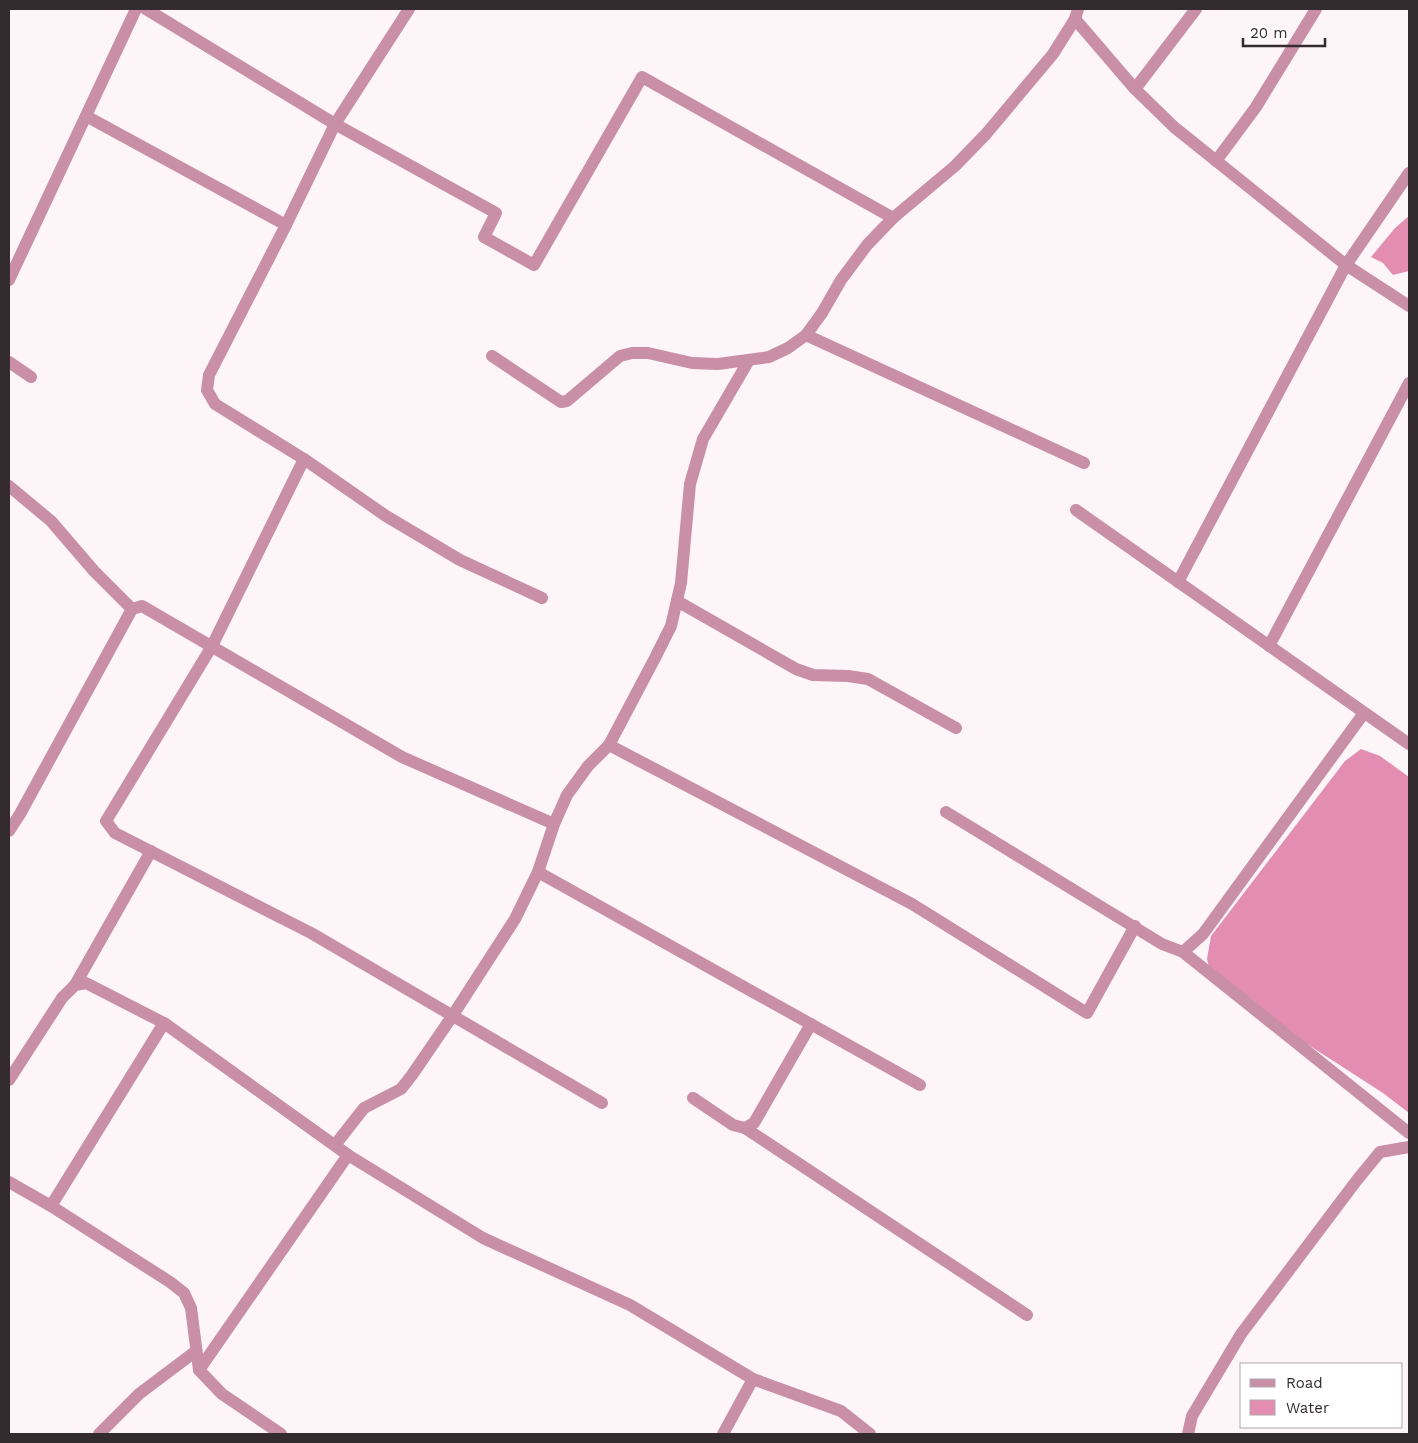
<svg xmlns="http://www.w3.org/2000/svg" width="1418" height="1443" viewBox="0 0 1418 1443" font-family="'Work Sans',sans-serif">
<rect width="100%" height="100%" fill="#fef5f8"/>
<g fill="#e28db1">
<polygon points="1409,216 1409,271 1393,275 1383,263 1371,257 1395,228"/>
<polygon points="1361,749 1380,756 1409,777 1409,1113 1383,1093 1307,1044 1211,975 1207,959 1211,936 1345,761"/>
</g>
<g fill="none" stroke-linecap="round" stroke-linejoin="round">
<g stroke="#c98fa7" stroke-width="12">
<polyline points="146,9 335,124 496,213 484,237 534,265 642,77 893,218"/>
<polyline points="1075,19 1135,89 1174,127 1346,265 1409,306"/>
<polyline points="1135,89 1196,9"/>
<polyline points="86,116 286,225"/>
<polyline points="1216,161 1256,107 1316,9"/>
<polyline points="9,280 136,9"/>
<polyline points="806,335 1084,463"/>
<polyline points="492,356 561,402 567,401 620,356 632,353 648,353 692,363 718,364 769,357 788,348 806,335 822,313 841,280 867,245 893,218 955,166 986,134 1053,54 1075,19 1078,9"/>
<polyline points="9,362 31,377"/>
<polyline points="304,459 215,404 207,390 209,375 286,225 335,124 409,9"/>
<polyline points="9,486 51,521 94,571 132,609"/>
<polyline points="1076,510 1409,744"/>
<polyline points="1178,582 1346,265 1409,173"/>
<polyline points="542,598 460,560 386,516 304,459 212,646 106,821 115,833 311,933 602,1103"/>
<polyline points="677,601 796,669 813,675 848,676 868,679 956,728"/>
<polyline points="1269,646 1409,383"/>
<polyline points="609,745 912,904 1087,1013 1135,926"/>
<polyline points="946,812 1162,944 1183,952 1203,934 1364,713"/>
<polyline points="9,831 20,814 132,609 142,606 402,757 554,824"/>
<polyline points="538,872 920,1085"/>
<polyline points="1183,952 1409,1133"/>
<polyline points="75,985 151,851"/>
<polyline points="164,1023 348,1155 483,1238 630,1305 753,1379 841,1411 870,1434"/>
<polyline points="9,1080 62,998 75,985 86,983 164,1023 51,1206"/>
<polyline points="693,1098 733,1125 745,1128 754,1123 811,1024"/>
<polyline points="745,1128 1027,1315"/>
<polyline points="335,1145 364,1108 401,1089 412,1075 453,1015 515,919 538,872 554,824 567,795 588,766 609,745 655,658 671,626 681,583 690,484 703,439 749,360"/>
<polyline points="9,1182 51,1206 170,1282 184,1293 191,1308 199,1370 222,1394 281,1434"/>
<polyline points="199,1370 348,1155"/>
<polyline points="99,1434 139,1394 196,1351"/>
<polyline points="723,1434 753,1379"/>
<polyline points="1188,1434 1192,1416 1241,1334 1357,1180 1380,1152 1409,1147"/>
</g>
</g>
<rect width="1418" height="1443" fill="none" stroke="#332b2e" stroke-width="20"/>
<rect x="1240" y="1363" width="162" height="65" fill="#ffffff" stroke="#adaaab"/>
<rect x="1250" y="1379" width="25" height="8" fill="#c98fa7" stroke="#adaaab"/>
<text x="1286" y="1388" font-size="15" fill="#332b2e">Road</text>
<rect x="1250" y="1400" width="25" height="15" fill="#e28db1" stroke="#adaaab"/>
<text x="1286" y="1413" font-size="15" fill="#332b2e">Water</text>
<path d="M1243 38v8h82v-8" fill="none" stroke="#332b2e" stroke-width="2.5"/>
<text x="1250" y="38" font-size="15" fill="#332b2e" stroke="#ffffff" stroke-width="4" paint-order="stroke">20 m</text>
</svg>
